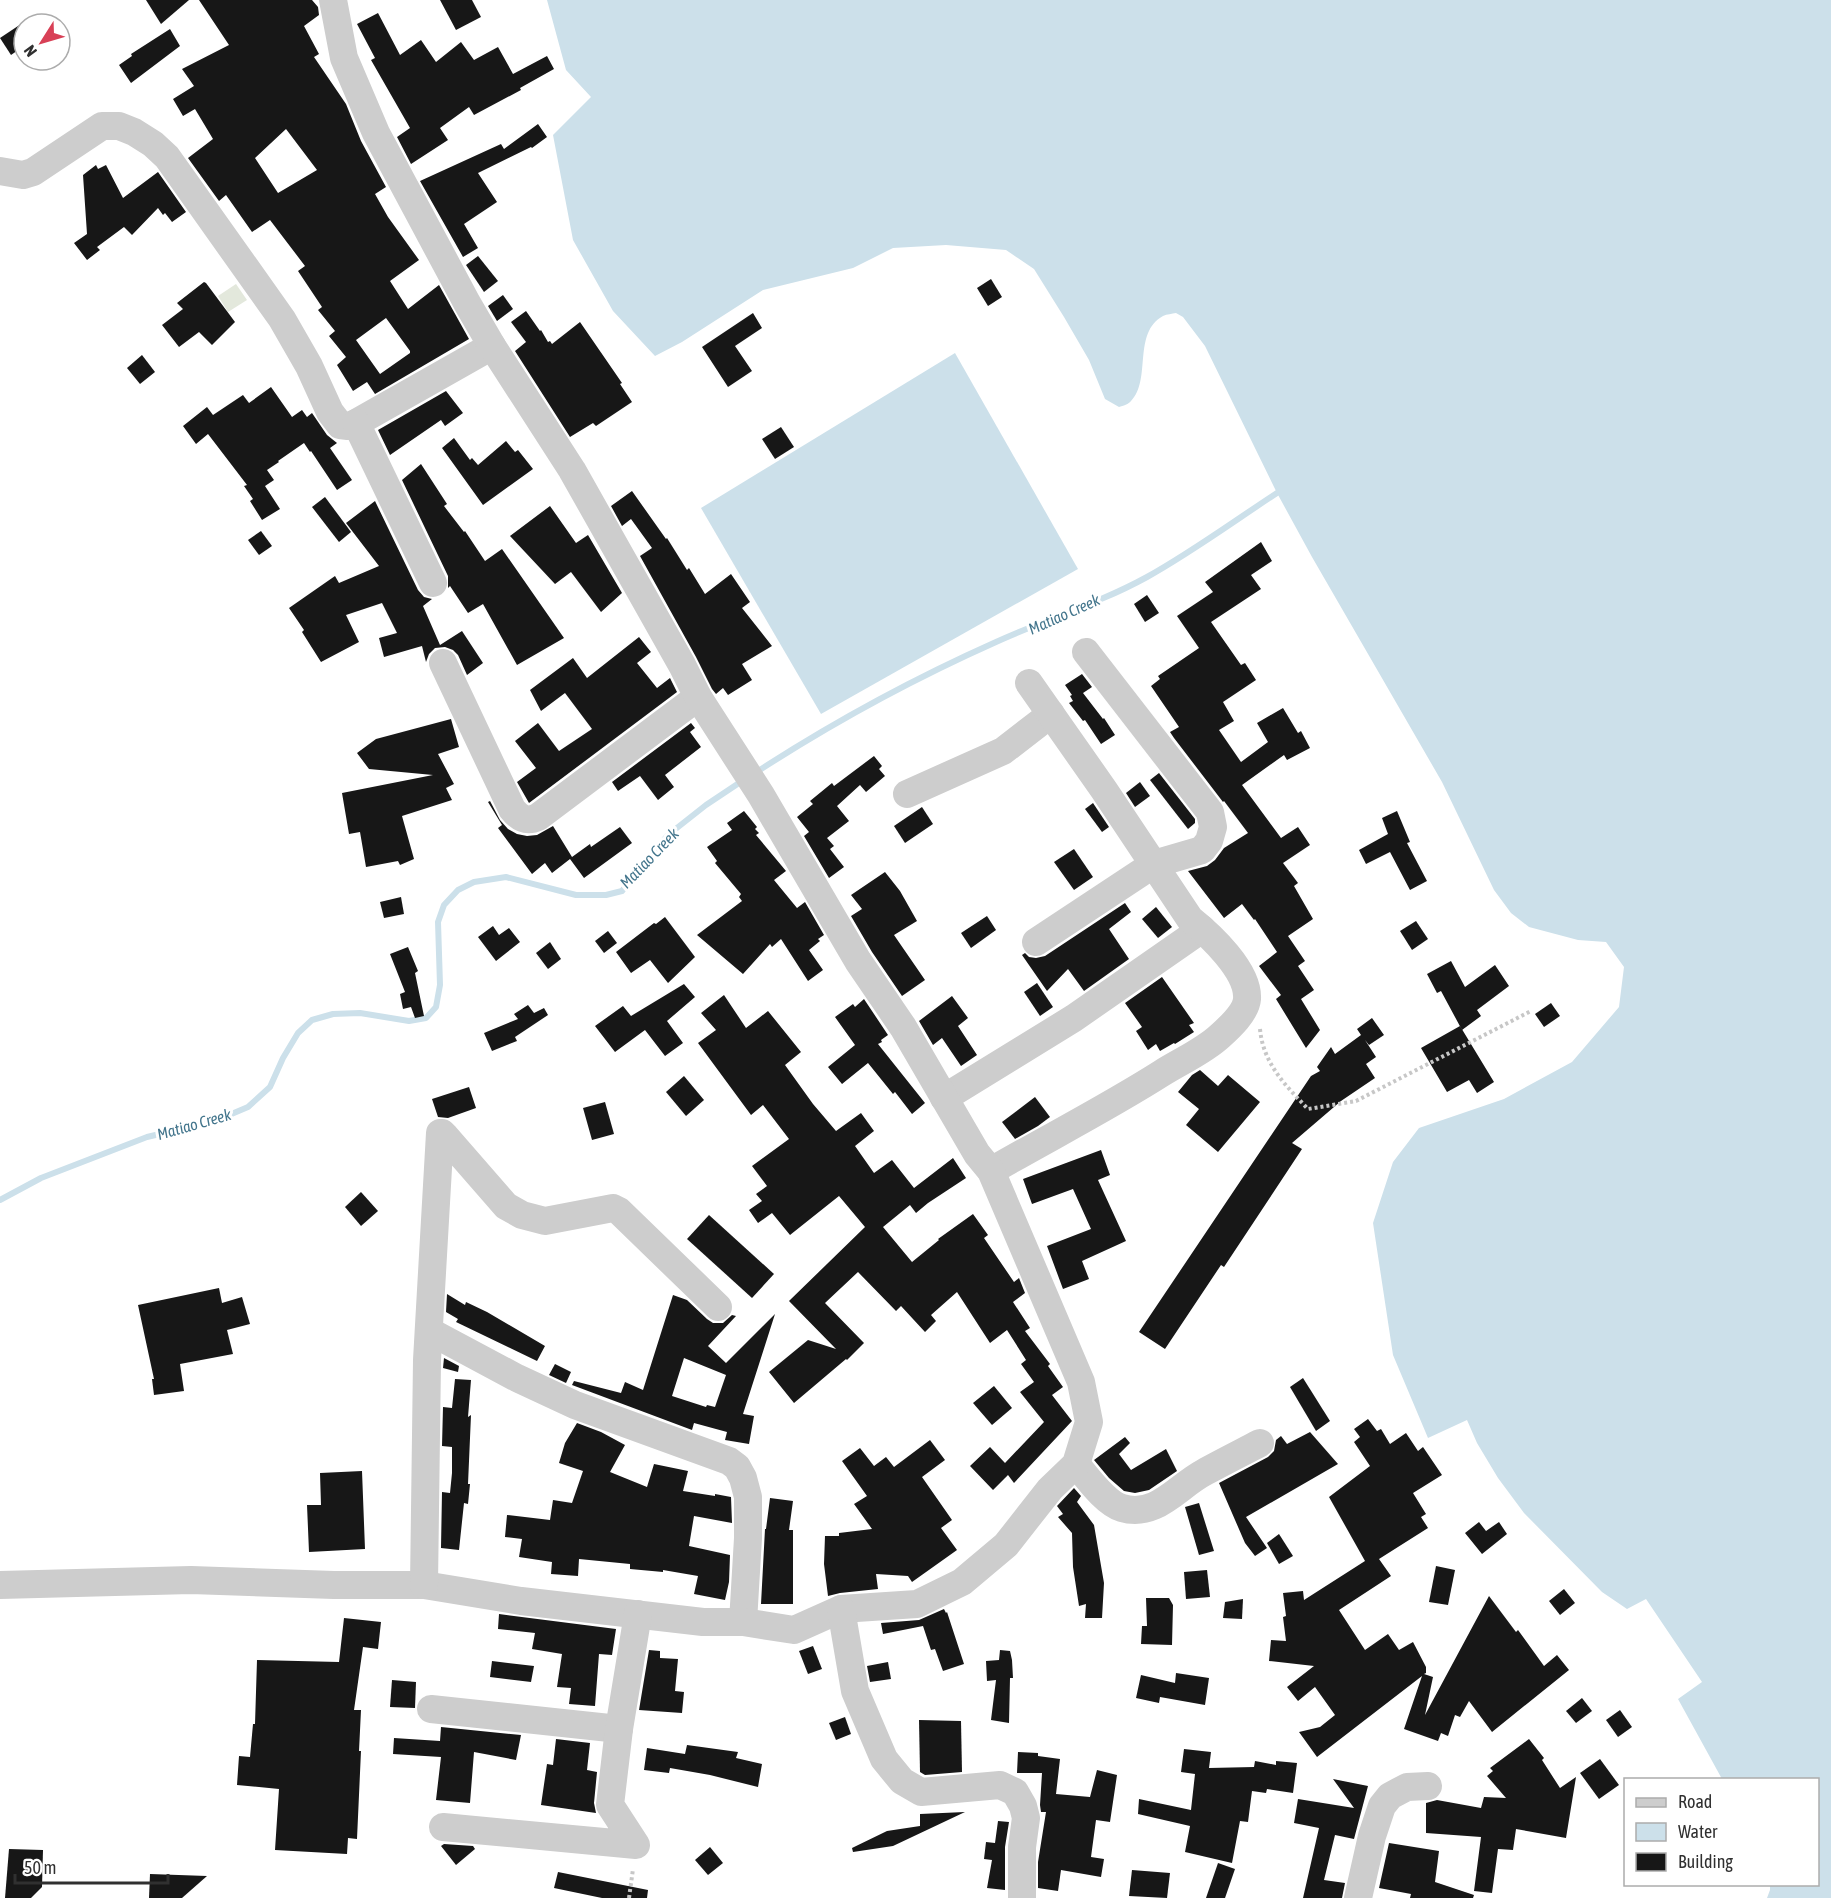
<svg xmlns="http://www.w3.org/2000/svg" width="1831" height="1898" viewBox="0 0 1831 1898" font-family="'Asap Condensed',sans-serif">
<rect width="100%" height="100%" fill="#fff"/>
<polygon fill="#e3e8dc" points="236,284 247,300 228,312 218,296"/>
<g fill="#cce0ea">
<path d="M547,0H1831V1898H1767L1770,1890V1885L1818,1884V1780L1722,1779L1678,1699L1702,1682L1646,1599L1627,1609L1602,1592L1524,1513L1498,1478L1477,1443L1467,1420L1428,1438L1393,1355L1373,1223L1393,1162L1419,1128L1504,1099L1572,1062L1619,1007L1624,967L1606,942L1578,940L1529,927L1511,913L1494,890L1442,782L1312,557L1277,493L1205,346L1183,317L1176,313C1172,314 1167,314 1163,316C1132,333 1152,380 1131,401C1129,404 1123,406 1119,407L1105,399L1089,360L1064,317L1034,269L1006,250L946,245L893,248L853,268L763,290L682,342L655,356L613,311L573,240L553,135L591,97L566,70Z"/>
<polygon points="955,353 1078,569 821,714 701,508"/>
</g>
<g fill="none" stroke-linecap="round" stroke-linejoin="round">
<g stroke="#cce0ea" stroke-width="6">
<path d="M755,773C832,723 913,679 996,642C1046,619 1098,604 1147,577C1192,552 1234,521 1277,493"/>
<polyline points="0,1200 41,1178 147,1137 215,1121 248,1107 270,1087 283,1058 298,1033 312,1020 333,1014 360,1013 409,1021 426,1018 436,1007 440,985 438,922 444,905 458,890 474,882 506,877 576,895 606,895 622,891 668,835 706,805 742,781"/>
</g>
</g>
<g fill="#171717" fill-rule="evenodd">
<polygon points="146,0 189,0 161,24"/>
<path d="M199,0H312L318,7L319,15L304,26L319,54L314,57L346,104L361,141L386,187L375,194L388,217L419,260L390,281L408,309L439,285L469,339L375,394L367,382L353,391L337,365L346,357L329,336L335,331L318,310L322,307L298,271L305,266L270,220L252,232L226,195L219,201L188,158L213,139L195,109L183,116L173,99L194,86L182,69L229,45ZM286,129L317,170L278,193L255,158ZM386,318L410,351V353L380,374L356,340Z"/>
<polygon points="440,0 472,0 481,17 456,30"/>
<polygon points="378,13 400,55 421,40 436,62 461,42 474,60 498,47 513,74 547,56 554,69 520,88 521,90 474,115 469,107 440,128 448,140 411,164 397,137 410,128 371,60 375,58 357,24"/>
<polygon points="24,22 24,46 11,55 0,38"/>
<polygon points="170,29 180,46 131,83 119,65 132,56 131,54"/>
<polygon points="538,124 547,137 532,148 531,147 478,173 497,202 464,224 478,248 463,257 420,181 501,144 504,149"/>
<polygon points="96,165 98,169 106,165 123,198 158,172 186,212 172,222 165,213 163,215 158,208 132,235 124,227 97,247 100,250 87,260 74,243 87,234 83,175"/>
<polygon points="478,256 498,281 484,292 466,265"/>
<polygon points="991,279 1002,297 988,306 977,288"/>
<polygon points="204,282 206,283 235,322 212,345 199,332 179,347 162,325 183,309 177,303"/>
<polygon points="503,295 513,309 497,321 488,306"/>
<polygon points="526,311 540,331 541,330 548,342 550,341 552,344 580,322 622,383 620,384 632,402 596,426 593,423 570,437 515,351 526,342 511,322"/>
<polygon points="753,313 762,328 735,346 752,371 728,387 702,347"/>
<polygon points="142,355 155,372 140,384 127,368"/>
<polygon points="271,387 292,417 302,410 307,417 312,413 327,435 337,443 330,448 352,480 337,490 311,451 310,452 304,443 278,461 279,462 267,470 274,480 265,486 280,509 262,520 250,501 253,499 244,486 247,485 208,434 196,444 183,426 207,407 213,415 243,395 249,403"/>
<polygon points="446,391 463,413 445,426 441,420 390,455 378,430"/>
<polygon points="781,427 794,447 775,459 762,439"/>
<polygon points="454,438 470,460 472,458 478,465 506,441 515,452 518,450 533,469 483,505 442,448"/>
<polygon points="421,464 447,504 444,506 464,532 465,531 485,561 502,549 564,638 517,665 483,604 468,613 450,586 448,588 448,576 402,480"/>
<polygon points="632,491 666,539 667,538 687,570 689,568 705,594 731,574 750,602 742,608 772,646 742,664 752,680 728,695 723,688 716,694 712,689 696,657 640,556 652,548 631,519 622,526 611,506"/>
<polygon points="325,497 351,532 339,542 312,507"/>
<polygon points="375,501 418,590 424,597 432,599 423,606 440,645 462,631 483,663 467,675 458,655 453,650 445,647 435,648 429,654 426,662 422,646 384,657 379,638 397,633 382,603 346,615 359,642 321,662 302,632 304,630 289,608 335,576 339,583 379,566 346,523"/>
<polygon points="550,506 576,543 588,535 622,593 601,612 571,572 555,584 510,536"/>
<polygon points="261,531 272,546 259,555 248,540"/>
<polygon points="1261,542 1272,561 1251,575 1261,589 1211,622 1241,665 1245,663 1256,680 1223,702 1234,721 1219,730 1241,762 1268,742 1257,723 1283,708 1298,733 1301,731 1310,748 1287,760 1284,755 1242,785 1281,838 1298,827 1310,845 1283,863 1298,883 1294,886 1313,919 1288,936 1305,961 1298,966 1314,990 1301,999 1320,1030 1306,1048 1276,999 1281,995 1259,966 1277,952 1255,919 1254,920 1242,904 1224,918 1188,871 1207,866 1215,860 1224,848 1248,833 1224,801 1223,802 1174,738 1170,732 1179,727 1151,686 1160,679 1158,676 1199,648 1177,616 1213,592 1205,582"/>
<polygon points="1147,595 1159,613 1145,622 1134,604"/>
<polygon points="639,637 651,652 637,663 657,688 670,678 677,692 529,803 517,782 536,768 515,741 538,723 559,751 592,729 565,693 541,711 530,690 573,658 587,678"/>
<polygon points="1082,674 1092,687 1083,693 1103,719 1104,718 1115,735 1101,744 1085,720 1083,721 1069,703 1073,701 1070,696 1072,695 1065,685"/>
<polygon points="451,719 459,747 438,754 454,784 446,788 452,800 402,816 414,859 400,865 398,861 366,867 360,832 349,834 342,793 433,775 369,769 357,753 376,739"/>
<polygon points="691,723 695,728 690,732 701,747 665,775 674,787 658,800 640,776 618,791 612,782"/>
<polygon points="874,756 882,766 879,769 885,776 866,792 860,785 837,806 849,821 827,838 834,846 830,849 844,867 829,878 804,836 809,832 797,817 813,804 810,801 832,783 834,786"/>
<polygon points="1159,773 1195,819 1195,823 1188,829 1150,780"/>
<polygon points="1140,782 1150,796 1135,807 1126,793"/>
<polygon points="490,801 500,820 508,829 517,834 527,836 537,835 553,826 572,857 590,844 591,847 620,827 632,843 584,878 570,859 552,873 545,863 532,874 498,828 502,825 488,802"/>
<polygon points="1093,803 1109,827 1102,832 1085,809"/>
<polygon points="922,807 933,824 905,843 894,826"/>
<polygon points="744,811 757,827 755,829 759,833 756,835 786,871 774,880 797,908 805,902 824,935 818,939 820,941 809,950 823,970 808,981 781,939 772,947 770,944 743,974 697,935 742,901 739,897 741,894 715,863 717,861 707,847 732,830 727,823"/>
<polygon points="1397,811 1410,842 1407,843 1427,881 1410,890 1390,852 1366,864 1359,850 1388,834 1382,818"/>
<polygon points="1074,849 1093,877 1074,890 1054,862"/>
<polygon points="885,872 900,891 917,921 894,935 925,980 902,996 872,952 851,916 862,909 851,895"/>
<polygon points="401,897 404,914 384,918 380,902"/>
<polygon points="1125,903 1131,912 1109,929 1129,959 1084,991 1068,969 1047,991 1022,955 1025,953 1029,957 1036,958 1045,956"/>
<polygon points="1156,907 1172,927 1158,938 1142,919"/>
<polygon points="987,916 996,930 971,948 961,933"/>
<polygon points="665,917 695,957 668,983 650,960 631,973 616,952 654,923 656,924"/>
<polygon points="1416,921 1428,939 1412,950 1400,931"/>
<polygon points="493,926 499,935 509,928 520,942 496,961 478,937"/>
<polygon points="608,931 617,943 604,953 595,941"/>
<polygon points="550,942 561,959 548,969 536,953"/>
<polygon points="408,947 418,971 415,973 424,1016 415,1018 411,1007 403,1009 400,994 405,992 390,954"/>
<polygon points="1451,961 1465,987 1495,965 1509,986 1477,1010 1481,1016 1462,1030 1441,991 1437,993 1427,974"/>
<polygon points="1162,977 1194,1023 1189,1025 1194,1032 1175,1044 1174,1043 1160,1051 1156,1044 1148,1050 1136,1031 1142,1027 1125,1003"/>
<polygon points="1037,983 1053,1007 1040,1016 1024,992"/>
<polygon points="684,984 695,997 667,1021 683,1043 665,1056 645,1030 615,1052 595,1026 623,1006 631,1016"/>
<polygon points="724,995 746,1028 768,1011 801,1052 785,1065 813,1104 836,1131 861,1113 874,1131 855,1146 874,1173 892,1160 914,1188 953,1158 966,1178 928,1203 916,1213 910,1205 883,1227 912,1262 939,1240 938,1239 973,1214 988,1235 984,1238 1014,1282 1019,1278 1025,1293 1013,1302 1030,1328 1025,1331 1050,1364 1048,1366 1063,1387 1052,1395 1072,1421 1014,1483 1008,1475 993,1490 970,1466 990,1447 1005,1463 1044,1422 1020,1392 1034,1382 1021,1364 1026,1360 1007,1330 990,1343 957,1292 931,1315 936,1321 925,1332 901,1306 896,1311 858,1272 825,1303 864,1343 847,1360 846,1359 794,1403 769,1372 808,1340 836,1349 789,1301 865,1227 839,1196 790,1235 772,1213 758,1223 749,1210 762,1201 756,1194 767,1186 752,1166 789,1139 763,1105 751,1115 698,1043 716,1030 701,1013"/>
<polygon points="952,996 968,1018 958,1026 977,1055 961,1066 942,1038 933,1045 919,1021"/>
<polygon points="864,999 888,1035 881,1040 882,1042 878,1044 925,1103 912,1114 895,1092 893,1094 868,1063 842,1084 828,1067 855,1045 835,1017 853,1004 855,1007"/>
<polygon points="1551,1003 1560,1016 1544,1027 1535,1014"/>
<polygon points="528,1005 534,1013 544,1008 548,1015 515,1037 517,1041 492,1051 484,1033 518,1019 514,1014"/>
<polygon points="1372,1018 1384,1035 1369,1045 1365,1040 1376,1057 1366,1064 1375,1078 1341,1101 1292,1143 1302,1149 1224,1267 1221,1265 1165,1349 1139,1332 1311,1076 1320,1071 1317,1067 1331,1047 1335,1054 1361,1035 1357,1029"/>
<polygon points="1460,1026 1494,1082 1477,1093 1469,1080 1447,1092 1421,1048"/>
<polygon points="1200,1070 1218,1086 1228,1075 1260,1102 1218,1152 1186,1125 1199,1109 1178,1092 1192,1075"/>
<polygon points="684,1076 704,1100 686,1116 666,1092"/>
<polygon points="469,1087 476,1108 448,1118 438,1117 432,1099"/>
<polygon points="1035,1097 1050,1117 1038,1126 1015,1139 1002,1122"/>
<polygon points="605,1102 614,1134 592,1140 583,1108"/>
<polygon points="1101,1150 1110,1175 1098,1180 1126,1241 1082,1261 1089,1279 1063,1289 1047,1246 1091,1229 1073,1189 1032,1204 1023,1179"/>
<polygon points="361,1192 378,1211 361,1226 345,1207"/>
<polygon points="709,1215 774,1274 752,1298 687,1239"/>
<polygon points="219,1288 222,1303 242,1297 250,1324 227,1330 233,1354 180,1364 184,1391 154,1395 152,1379 154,1379 138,1305"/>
<polygon points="447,1294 465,1305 466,1302 487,1312 545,1346 537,1361 456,1322 458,1319 446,1312"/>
<path d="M673,1295L687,1300L707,1319L713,1323H723L732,1315L736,1316L708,1346L726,1363L775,1314L743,1414L754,1416L749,1444L725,1440L727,1432L694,1423L692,1430L572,1385L574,1381L621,1393L625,1382L643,1390ZM684,1358L726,1375L715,1407L707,1405L706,1407L672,1396Z"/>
<polygon points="444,1358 459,1366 458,1372 443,1368"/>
<polygon points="555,1364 571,1372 566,1383 549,1375"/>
<polygon points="1303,1378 1330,1421 1316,1431 1290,1387"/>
<polygon points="455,1379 471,1380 468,1417 471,1415 468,1484 470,1484 468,1504 464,1503 459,1550 441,1548 442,1492 450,1493 452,1473 452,1447 442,1446 443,1407 452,1408"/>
<polygon points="994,1386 1012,1408 992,1425 973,1403"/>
<polygon points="1368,1419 1377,1431 1381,1429 1390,1444 1406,1433 1418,1451 1423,1447 1442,1475 1413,1493 1426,1514 1421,1517 1428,1528 1379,1559 1391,1576 1339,1610 1365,1650 1388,1634 1399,1650 1413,1642 1426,1667 1426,1673 1424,1674 1433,1677 1425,1715 1489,1596 1516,1632 1518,1630 1544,1666 1557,1655 1569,1670 1492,1732 1469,1701 1460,1717 1455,1715 1448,1736 1441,1733 1438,1741 1404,1729 1422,1676 1317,1757 1299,1732 1320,1727 1335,1715 1315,1687 1298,1701 1287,1687 1314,1666 1269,1661 1271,1640 1286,1641 1283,1617 1286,1616 1283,1593 1303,1591 1304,1600 1365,1561 1329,1497 1370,1466 1354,1442 1360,1437 1354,1429"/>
<polygon points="577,1423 601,1432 625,1445 610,1472 647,1487 654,1464 688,1471 683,1491 715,1496 715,1494 731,1497 732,1523 694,1516 689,1546 730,1555 729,1582 725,1600 694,1594 698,1576 663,1570 663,1572 630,1569 630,1564 579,1559 578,1576 551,1574 552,1562 519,1557 522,1539 505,1537 507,1515 550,1520 553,1500 572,1503 583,1471 559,1463 565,1443"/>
<polygon points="1310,1432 1338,1464 1246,1517 1267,1548 1255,1556 1245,1543 1219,1483 1268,1457 1274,1451 1276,1440 1281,1436 1287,1444"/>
<polygon points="1125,1437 1130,1443 1119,1454 1131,1470 1166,1449 1177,1471 1149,1490 1135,1493 1124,1491 1109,1478 1094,1460"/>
<polygon points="930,1440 945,1460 922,1477 952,1520 941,1528 957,1550 912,1582 908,1576 876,1574 878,1589 840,1593 828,1596 824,1564 825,1536 839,1536 839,1533 872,1529 854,1504 867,1496 842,1461 860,1448 874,1466 886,1457 894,1467"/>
<polygon points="362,1471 365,1549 309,1552 307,1505 321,1505 320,1473"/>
<polygon points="1074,1488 1081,1496 1077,1502 1094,1525 1104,1583 1102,1618 1085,1618 1086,1604 1079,1606 1073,1567 1072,1533 1058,1517 1063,1514 1057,1506"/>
<polygon points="770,1498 793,1501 789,1530 793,1530 793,1604 761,1604 765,1529 766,1529"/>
<polygon points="1199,1503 1214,1551 1199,1555 1185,1507"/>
<polygon points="1479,1522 1486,1531 1499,1522 1507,1534 1482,1554 1465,1533"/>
<polygon points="1279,1534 1293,1556 1279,1564 1267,1543"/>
<polygon points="1436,1566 1455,1570 1448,1605 1429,1602"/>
<polygon points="1207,1570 1210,1597 1186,1599 1184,1572"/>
<polygon points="1564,1589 1575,1603 1560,1615 1549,1601"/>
<polygon points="1146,1598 1169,1598 1173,1605 1172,1645 1141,1644 1142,1626 1147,1626"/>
<polygon points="1243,1599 1242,1619 1223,1618 1225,1602"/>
<polygon points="944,1609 946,1613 947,1612 964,1664 943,1671 935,1649 931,1650 923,1626 883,1634 881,1623 919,1620"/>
<polygon points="499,1614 616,1629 612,1655 599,1654 595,1706 569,1704 571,1688 557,1687 562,1654 532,1649 535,1633 498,1629"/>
<polygon points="344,1618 381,1622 378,1649 363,1647 354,1710 361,1710 359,1751 361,1751 357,1839 348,1838 347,1854 275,1850 279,1789 237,1785 239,1756 250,1757 253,1724 255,1724 257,1660 339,1662"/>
<polygon points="813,1646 822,1669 808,1674 799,1651"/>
<polygon points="649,1650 660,1651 660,1658 678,1659 675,1691 684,1692 682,1713 639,1710"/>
<polygon points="1000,1650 1010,1651 1012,1660 1013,1678 1010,1678 1009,1723 991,1720 996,1680 987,1681 986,1661 999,1660"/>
<polygon points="492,1661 534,1666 531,1682 490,1677"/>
<polygon points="888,1662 891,1679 870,1682 867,1666"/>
<polygon points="1176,1673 1209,1678 1205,1705 1160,1697 1159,1703 1136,1698 1141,1675 1175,1683"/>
<polygon points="392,1680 416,1682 415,1708 390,1707"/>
<polygon points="1582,1698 1592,1711 1576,1723 1566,1711"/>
<polygon points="1620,1710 1632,1727 1618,1737 1606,1720"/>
<polygon points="845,1717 851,1734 836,1740 829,1723"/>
<polygon points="919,1720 961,1721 962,1772 925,1775 920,1772"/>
<polygon points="441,1727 521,1735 516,1760 474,1752 470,1803 436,1800 441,1757 393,1754 394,1738 440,1741"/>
<polygon points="556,1739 590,1743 587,1770 597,1772 594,1803 596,1813 541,1805 547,1764 553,1765"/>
<polygon points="1529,1739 1544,1758 1542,1760 1560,1788 1576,1777 1566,1838 1516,1829 1513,1850 1498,1849 1492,1893 1474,1891 1481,1837 1426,1833 1426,1803 1437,1800 1481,1808 1484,1797 1506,1798 1487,1776 1493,1771 1490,1768"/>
<polygon points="687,1745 738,1752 736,1758 762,1764 758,1787 710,1775 670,1768 669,1773 644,1770 647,1748 685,1754"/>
<polygon points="1184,1749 1211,1752 1209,1768 1254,1767 1255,1761 1276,1765 1276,1761 1297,1763 1293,1793 1267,1789 1266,1793 1252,1791 1248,1822 1240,1821 1232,1863 1185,1852 1190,1826 1138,1814 1139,1799 1191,1810 1195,1774 1181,1772"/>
<polygon points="1018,1752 1038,1753 1038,1756 1060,1759 1056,1794 1090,1797 1097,1770 1117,1775 1110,1822 1096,1820 1091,1857 1104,1859 1101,1877 1061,1870 1058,1891 1038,1888 1038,1862 1046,1812 1041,1812 1040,1805 1042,1773 1017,1773"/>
<polygon points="1600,1759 1619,1785 1599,1799 1580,1773"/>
<polygon points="1333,1779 1368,1786 1354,1839 1335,1835 1324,1880 1345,1883 1342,1898 1303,1898 1319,1828 1294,1823 1298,1799 1354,1808"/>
<polygon points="965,1812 893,1846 853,1852 852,1848 887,1831 920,1826 920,1814"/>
<polygon points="998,1821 1009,1822 1005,1847 1005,1890 987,1888 992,1860 984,1859 986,1842 995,1843"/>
<polygon points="1389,1843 1439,1851 1435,1882 1474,1895 1473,1898 1410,1898 1411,1894 1379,1888"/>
<polygon points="444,1844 473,1846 475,1849 456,1865 441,1846"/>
<polygon points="710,1847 723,1863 708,1875 695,1860"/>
<polygon points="9,1849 43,1850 42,1887 31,1898 5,1898"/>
<polygon points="1218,1863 1235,1869 1225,1898 1206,1898"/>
<polygon points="1132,1870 1170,1873 1167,1898 1129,1896"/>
<polygon points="558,1872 648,1890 647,1898 602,1898 554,1888"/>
<polygon points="150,1874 207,1876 182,1898 149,1898"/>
</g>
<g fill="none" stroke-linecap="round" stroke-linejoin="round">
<g stroke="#c7c7c7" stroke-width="4" stroke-dasharray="3 3" stroke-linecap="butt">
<path d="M1260,1029C1263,1063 1285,1085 1308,1109L1356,1101L1531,1011"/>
<polyline points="629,1898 633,1869"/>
</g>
<g stroke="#cdcdcd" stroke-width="28">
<polyline points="0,171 23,175 33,172 102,126 119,126 134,132 153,144 167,157 282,319 309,366 330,412 340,425 348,426 356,423 492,346"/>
<polyline points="356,423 433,583"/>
<path d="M443,663L512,809C520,819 527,822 538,817L698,697"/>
<polyline points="907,794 1003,751 1051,714"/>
<polyline points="1036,942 1154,864 1202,850 1209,841 1213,827 1210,812 1086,652"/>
<polyline points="944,1098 1074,1018 1202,929"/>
<path d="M991,1171C1048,1138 1107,1108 1162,1073C1181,1061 1204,1051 1220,1036C1230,1027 1246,1012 1247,999C1249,971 1210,935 1190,919L1104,790L1029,683"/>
<polyline points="429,1331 517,1378 575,1405 729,1461 737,1467 743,1478 748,1497 748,1538 743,1622"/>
<path d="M1076,1464C1087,1477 1105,1503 1122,1508C1156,1518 1177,1487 1203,1473C1221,1463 1241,1453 1260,1443"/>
<polyline points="0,1585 191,1580 334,1585 424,1585 521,1601 703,1622 743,1622 794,1630 841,1609 917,1604 962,1582 1006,1545 1050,1489 1076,1464 1089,1422 1081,1382 991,1171 977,1154 903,1027 858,961 761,795 698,697 682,665 572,470 492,346 467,303 376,133 344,58 333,0"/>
<polyline points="424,1585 427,1360 440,1133 442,1133 445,1136 506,1206 522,1215 545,1221 613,1208 619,1211 718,1307"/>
<polyline points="841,1609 855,1691 884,1759 902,1781 921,1792 1000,1785 1015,1792 1023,1806 1026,1818 1022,1847 1022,1898"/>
<polyline points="431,1709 619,1729"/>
<polyline points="443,1827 636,1845 610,1805 619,1729 638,1614"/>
<polyline points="1358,1898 1372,1836 1382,1806 1390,1796 1407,1787 1428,1786"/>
</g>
</g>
<g text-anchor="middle" stroke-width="6" stroke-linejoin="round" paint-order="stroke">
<g font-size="16" font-style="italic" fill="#43758c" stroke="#fff">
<text transform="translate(1064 614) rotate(-24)" y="6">Matiao Creek</text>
<text transform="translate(649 858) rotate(-46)" y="6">Matiao Creek</text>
<text transform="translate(194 1124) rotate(-16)" y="6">Matiao Creek</text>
</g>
</g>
<rect x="1624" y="1778" width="195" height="108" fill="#ffffff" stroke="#acacac" stroke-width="1.5"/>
<rect x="1636" y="1798" width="30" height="9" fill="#cdcdcd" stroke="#acacac" stroke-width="1.5"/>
<text x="1678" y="1808" font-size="18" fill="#303030">Road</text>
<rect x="1636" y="1823" width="30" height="18" fill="#cce0ea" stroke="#acacac" stroke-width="1.5"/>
<text x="1678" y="1838" font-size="18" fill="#303030">Water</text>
<rect x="1636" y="1853" width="30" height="18" fill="#171717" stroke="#acacac" stroke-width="1.5"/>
<text x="1678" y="1868" font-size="18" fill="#303030">Building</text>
<g transform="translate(42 42) rotate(233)"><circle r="28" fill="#ffffff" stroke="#acacac" stroke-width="1.5"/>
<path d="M0-4.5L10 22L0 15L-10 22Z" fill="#d84056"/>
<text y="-9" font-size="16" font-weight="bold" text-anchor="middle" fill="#303030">N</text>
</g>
<path d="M15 1874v9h153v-9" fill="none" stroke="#303030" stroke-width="3"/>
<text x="24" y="1874" font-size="18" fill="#303030" stroke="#ffffff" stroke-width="4.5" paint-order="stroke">50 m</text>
</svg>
